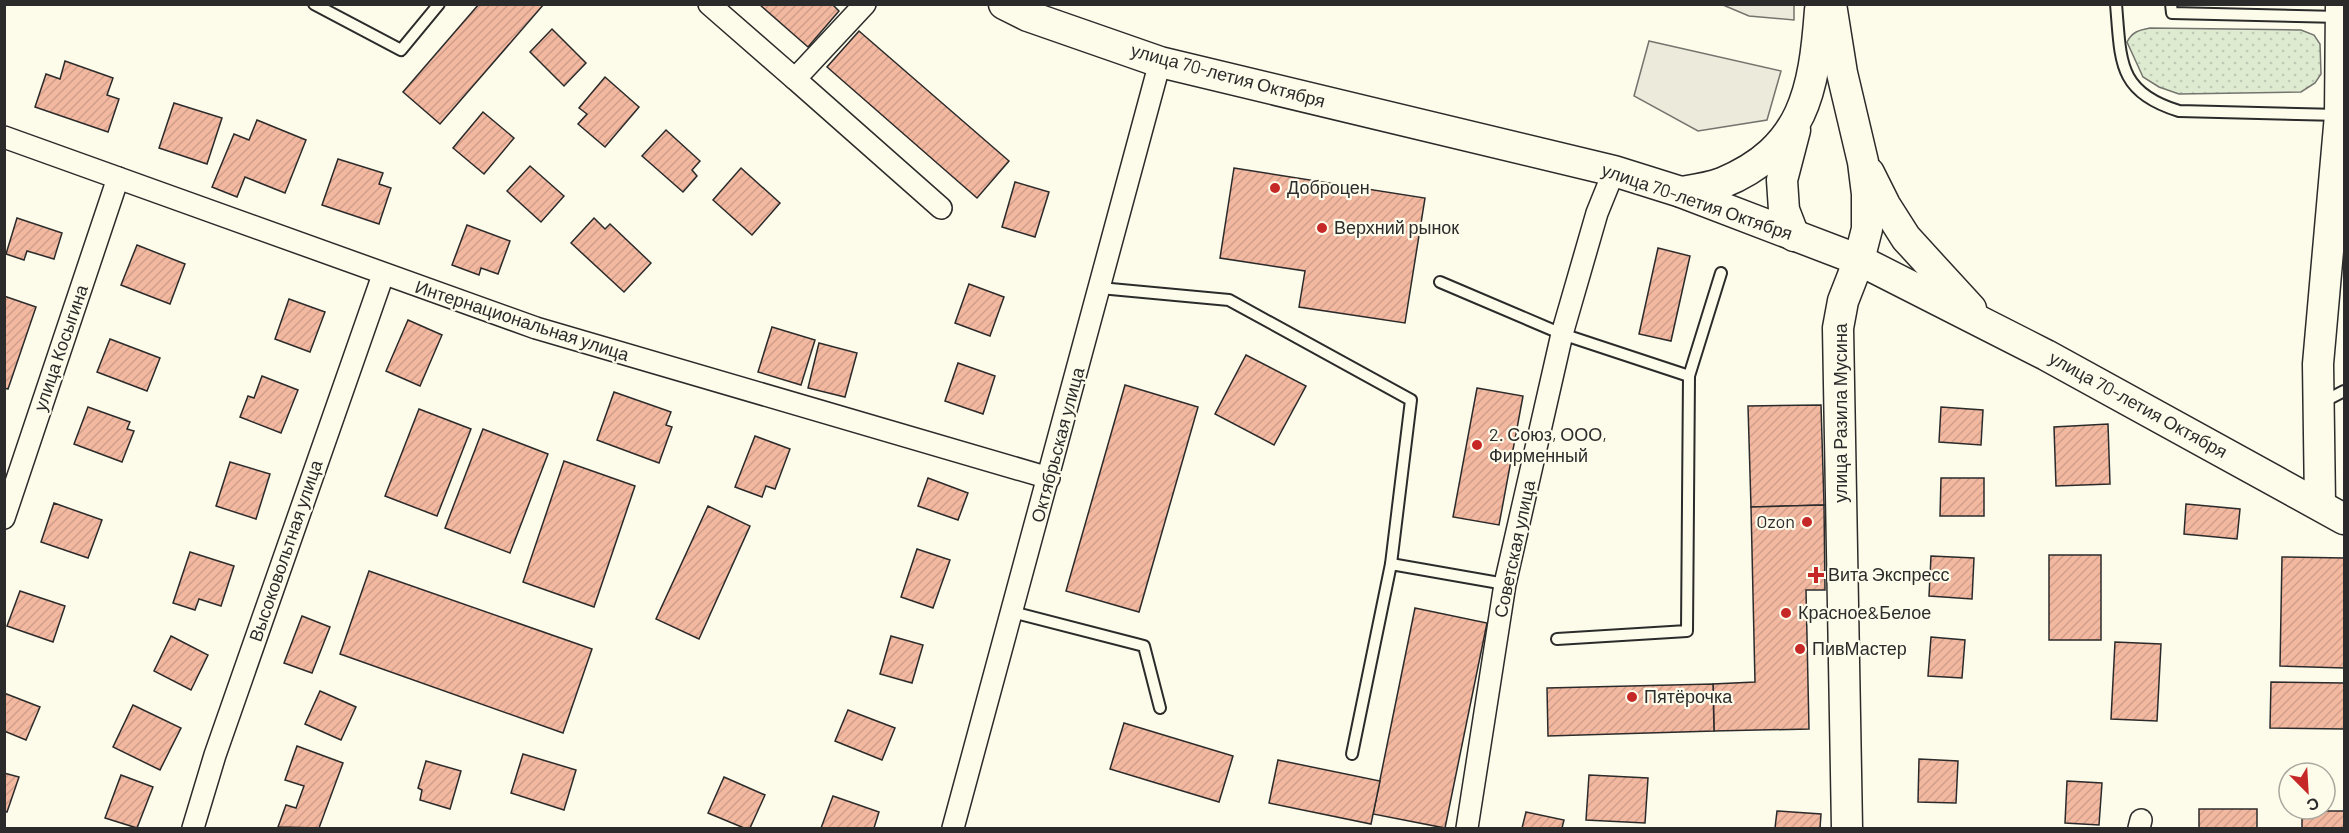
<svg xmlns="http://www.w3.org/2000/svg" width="2349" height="833" viewBox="0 0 2349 833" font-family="Barlow,sans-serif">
<defs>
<pattern id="grass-dots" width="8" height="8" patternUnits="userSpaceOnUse" patternTransform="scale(1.5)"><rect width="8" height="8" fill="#deebd1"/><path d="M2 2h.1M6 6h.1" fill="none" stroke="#bfcab4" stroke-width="1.8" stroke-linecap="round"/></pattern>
<pattern id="building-hatch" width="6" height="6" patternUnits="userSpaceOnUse" patternTransform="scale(1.5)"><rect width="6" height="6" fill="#f2b8a0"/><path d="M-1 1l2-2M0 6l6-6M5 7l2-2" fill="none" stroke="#d09e8a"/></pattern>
</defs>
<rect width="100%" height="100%" fill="#fdfbea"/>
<path fill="url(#grass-dots)" stroke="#74746e" stroke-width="1.5" d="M2150,28L2301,30L2314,35L2320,44L2321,74L2315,83L2301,92L2179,94L2159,87L2143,77L2127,42C2132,32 2139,30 2150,28Z"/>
<g fill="#eceadb" stroke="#74746e" stroke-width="1.5">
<polygon points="1723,5 1794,5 1794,20 1749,16"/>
<polygon points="1649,41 1781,71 1767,120 1698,131 1634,96"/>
</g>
<g fill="url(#building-hatch)" stroke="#2b2b2b" stroke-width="1.5">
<polygon points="479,4 544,4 440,124 403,92"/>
<polygon points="759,4 832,4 839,11 808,47"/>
<polygon points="552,29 586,63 564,86 530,52"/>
<polygon points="859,31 1009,161 977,198 827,67"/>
<polygon points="65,61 113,78 107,95 119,99 108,132 35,107 46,74 60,79"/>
<polygon points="605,77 639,107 605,147 578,124 587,114 579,108"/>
<polygon points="174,103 222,118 207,164 159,148"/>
<polygon points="483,112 514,138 484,174 453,148"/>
<polygon points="257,120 306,140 285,193 245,177 237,197 212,187 234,134 249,140"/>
<polygon points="666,130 700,161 692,170 697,176 683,192 642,156"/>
<polygon points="338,159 383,173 379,184 391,188 379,224 322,205"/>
<polygon points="530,166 564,196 541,222 507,191"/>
<polygon points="741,168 780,203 752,235 713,200"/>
<polygon points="1234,168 1425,198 1405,323 1299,307 1305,271 1220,258"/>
<polygon points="1015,182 1049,192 1035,237 1002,227"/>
<polygon points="17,218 62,233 54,259 27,251 24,260 6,254"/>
<polygon points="594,218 605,229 610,224 651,263 624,292 571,243"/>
<polygon points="467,225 510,241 498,274 481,268 479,275 452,265"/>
<polygon points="137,245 185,264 170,304 121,285"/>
<polygon points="1658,248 1690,256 1671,341 1639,334"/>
<polygon points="969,284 1004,297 990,336 955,323"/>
<polygon points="4,296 36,307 8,389 4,388"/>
<polygon points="289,299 325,312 310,352 275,339"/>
<polygon points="408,320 442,335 420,386 386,371"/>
<polygon points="772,327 815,340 801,385 758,372"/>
<polygon points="110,339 160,358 147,391 97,372"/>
<polygon points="819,343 857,353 845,397 808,388"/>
<polygon points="1246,355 1306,386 1274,445 1215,414"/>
<polygon points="958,363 995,376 983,414 945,401"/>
<polygon points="262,376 298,390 281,433 240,417 248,396 254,398"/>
<polygon points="1125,385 1198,407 1139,612 1066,591"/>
<polygon points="1477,388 1523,396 1499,525 1453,517"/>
<polygon points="614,392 671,412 666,425 672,427 659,463 597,440"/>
<polygon points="1821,405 1824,505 1751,507 1748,406"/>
<polygon points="88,407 130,422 127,429 134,431 122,462 74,444"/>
<polygon points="1941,407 1983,410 1981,445 1939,442"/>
<polygon points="419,409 471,429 437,516 385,496"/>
<polygon points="2108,424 2110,484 2056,486 2054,427"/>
<polygon points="483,429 548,454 510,553 445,528"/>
<polygon points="755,436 790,449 775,489 766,486 762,497 735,487"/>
<polygon points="564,461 635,486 594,607 523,582"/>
<polygon points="230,462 270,474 256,519 216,506"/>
<polygon points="928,478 968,493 958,520 918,506"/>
<polygon points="1941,478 1984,478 1984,516 1940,516"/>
<polygon points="54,503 102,520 88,558 41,542"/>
<polygon points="2186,504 2240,509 2237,539 2184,534"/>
<polygon points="1824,505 1825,590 1806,590 1809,729 1714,731 1713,684 1755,682 1751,507"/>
<polygon points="708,506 750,526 699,639 656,619"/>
<polygon points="917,549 950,560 933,608 901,597"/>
<polygon points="190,552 234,566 221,606 199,599 195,610 173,603"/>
<rect x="2049" y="555" width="52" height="85"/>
<polygon points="1931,556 1974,558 1972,599 1929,596"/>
<polygon points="2282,557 2344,558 2344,668 2280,666"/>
<polygon points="369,571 592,649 563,733 340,654"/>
<polygon points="20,591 65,606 53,642 7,626"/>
<polygon points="1415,608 1487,623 1445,828 1373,814"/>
<polygon points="302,616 330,627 312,673 284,663"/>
<polygon points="171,636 208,655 191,690 154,671"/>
<polygon points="891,636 923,645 912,683 880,674"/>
<polygon points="1931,637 1965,640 1962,678 1928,676"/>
<polygon points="2115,642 2161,644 2157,721 2111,719"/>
<polygon points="2271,682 2344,683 2344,729 2270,728"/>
<polygon points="1713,684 1714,731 1548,736 1547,688"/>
<polygon points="320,691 356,707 341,740 305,724"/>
<polygon points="4,693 40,707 26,740 4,731"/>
<polygon points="133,705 181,728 160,770 113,747"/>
<polygon points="848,710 895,728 882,760 835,741"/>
<polygon points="1124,723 1233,756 1219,802 1110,769"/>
<polygon points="297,746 343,763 319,828 278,827 286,805 296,808 304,786 285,780"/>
<polygon points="523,754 576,770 564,810 511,793"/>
<polygon points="1919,759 1958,761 1956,803 1918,802"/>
<polygon points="1278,760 1380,781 1371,824 1269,803"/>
<polygon points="426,761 461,771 450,809 420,800 422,790 418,788"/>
<polygon points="4,773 19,777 7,812 4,811"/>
<polygon points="121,775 153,787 137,828 105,818"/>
<polygon points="1589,775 1648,778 1645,823 1586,820"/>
<polygon points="724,777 765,795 750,828 744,828 708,813"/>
<polygon points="2067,781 2102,783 2099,825 2065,823"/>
<polygon points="833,796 879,812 874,828 821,828"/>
<rect x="2199" y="809" width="58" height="19"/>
<polygon points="1777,811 1821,814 1820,828 1775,828"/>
<rect x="2302" y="811" width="42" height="17"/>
<polygon points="1526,812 1564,820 1562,828 1522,828"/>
</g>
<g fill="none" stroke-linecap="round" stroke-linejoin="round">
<g stroke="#2b2b2b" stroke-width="14">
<g id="lane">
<polyline points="314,4 401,50 439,4"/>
<path d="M2116,4C2121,61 2117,92 2179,111L2340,115"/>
<polyline points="2171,4 2172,13 2340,17"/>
<polyline points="1440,282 1562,334 1689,376"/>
<polyline points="1100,288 1229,300 1411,400 1391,564"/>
<polyline points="2321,403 2344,391"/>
<polyline points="1012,612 1144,646 1160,708"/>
<polyline points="1557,639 1687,631 1689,376 1721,273"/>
<polyline points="1352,754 1391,564 1505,584"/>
</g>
</g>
<g stroke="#2b2b2b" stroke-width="24">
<g id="street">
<polyline points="709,4 795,79 865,4"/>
<polyline points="795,79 941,208"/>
<polyline points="4,137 536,328 1049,478"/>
<polyline points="4,518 118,178"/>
<polyline points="193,828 215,755 383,275"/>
<polyline points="953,828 1160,62"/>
<polyline points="1467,828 1505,584 1562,334 1597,213 1614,171"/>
<polyline points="2139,828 2141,820"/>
</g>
</g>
<g stroke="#2b2b2b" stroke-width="33">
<g id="secondary">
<polyline points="1004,4 1028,16 1160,62 1614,171 1681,192 1859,260 2046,355 2344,519"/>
<polyline points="1831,4 1842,73 1863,162 1867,194 1867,229 1859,260 1843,301 1838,328 1847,828"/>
<polyline points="1869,173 1885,205 1906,238 1971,309"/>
<path d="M1681,192C1694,190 1709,188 1722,183C1804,149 1814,91 1820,10"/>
<polyline points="1794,236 1784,210 1782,180 1795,130"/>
<polyline points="2320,504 2318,364 2340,115 2341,4"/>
</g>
</g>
<use href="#lane" stroke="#fdfbea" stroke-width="10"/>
<use href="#street" stroke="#fdfbea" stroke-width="21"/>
<use href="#secondary" stroke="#fdfbea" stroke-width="30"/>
</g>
<g fill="#c62828" stroke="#fdfbea" stroke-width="2">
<circle cx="1275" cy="188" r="6"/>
<circle cx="1322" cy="228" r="6"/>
<circle cx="1477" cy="445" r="6"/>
<circle cx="1807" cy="522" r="6"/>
<path d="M1813 566h6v6h6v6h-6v6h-6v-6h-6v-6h6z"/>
<circle cx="1786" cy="613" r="6"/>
<circle cx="1800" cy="649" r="6"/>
<circle cx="1632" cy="697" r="6"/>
</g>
<g text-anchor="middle" stroke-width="4.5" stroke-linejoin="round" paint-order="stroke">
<g font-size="18" fill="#2b2b2b" stroke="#fdfbea">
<text transform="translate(1228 76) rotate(15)" y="6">улица 70-летия Октября</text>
<text transform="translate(1697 202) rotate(19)" y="6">улица 70-летия Октября</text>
<text transform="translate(522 321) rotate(18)" y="6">Интернациональная улица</text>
<text transform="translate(61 348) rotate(-71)" y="6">улица Косыгина</text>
<text transform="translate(2138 405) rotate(29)" y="6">улица 70-летия Октября</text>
<text transform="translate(1841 413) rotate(-90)" y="6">улица Разила Мусина</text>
<text transform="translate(1058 445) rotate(-75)" y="6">Октябрьская улица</text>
<text transform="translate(1515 549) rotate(-78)" y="6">Советская улица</text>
<text transform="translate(286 551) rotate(-71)" y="6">Высоковольтная улица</text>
</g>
<g font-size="18" fill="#2b2b2b" stroke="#fdfbea" text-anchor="start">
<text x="1287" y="194">Доброцен</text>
<text x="1334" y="234">Верхний рынок</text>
<text x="1489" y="441">2. Союз, ООО,<tspan x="1489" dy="21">Фирменный</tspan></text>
<text x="1795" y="528" text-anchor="end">Ozon</text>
<text x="1828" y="581">Вита Экспресс</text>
<text x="1798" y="619">Красное&amp;Белое</text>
<text x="1812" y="655">ПивМастер</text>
<text x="1644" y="703">Пятёрочка</text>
</g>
</g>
<rect width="2349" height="833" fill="none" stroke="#2b2b2b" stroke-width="12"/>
<g transform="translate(2307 791) rotate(156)"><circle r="28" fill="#fdfbea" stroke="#a9a89e" stroke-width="1.5"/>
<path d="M0-4.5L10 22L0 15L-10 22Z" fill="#c62828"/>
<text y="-9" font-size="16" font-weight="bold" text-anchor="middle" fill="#2b2b2b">С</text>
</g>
</svg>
